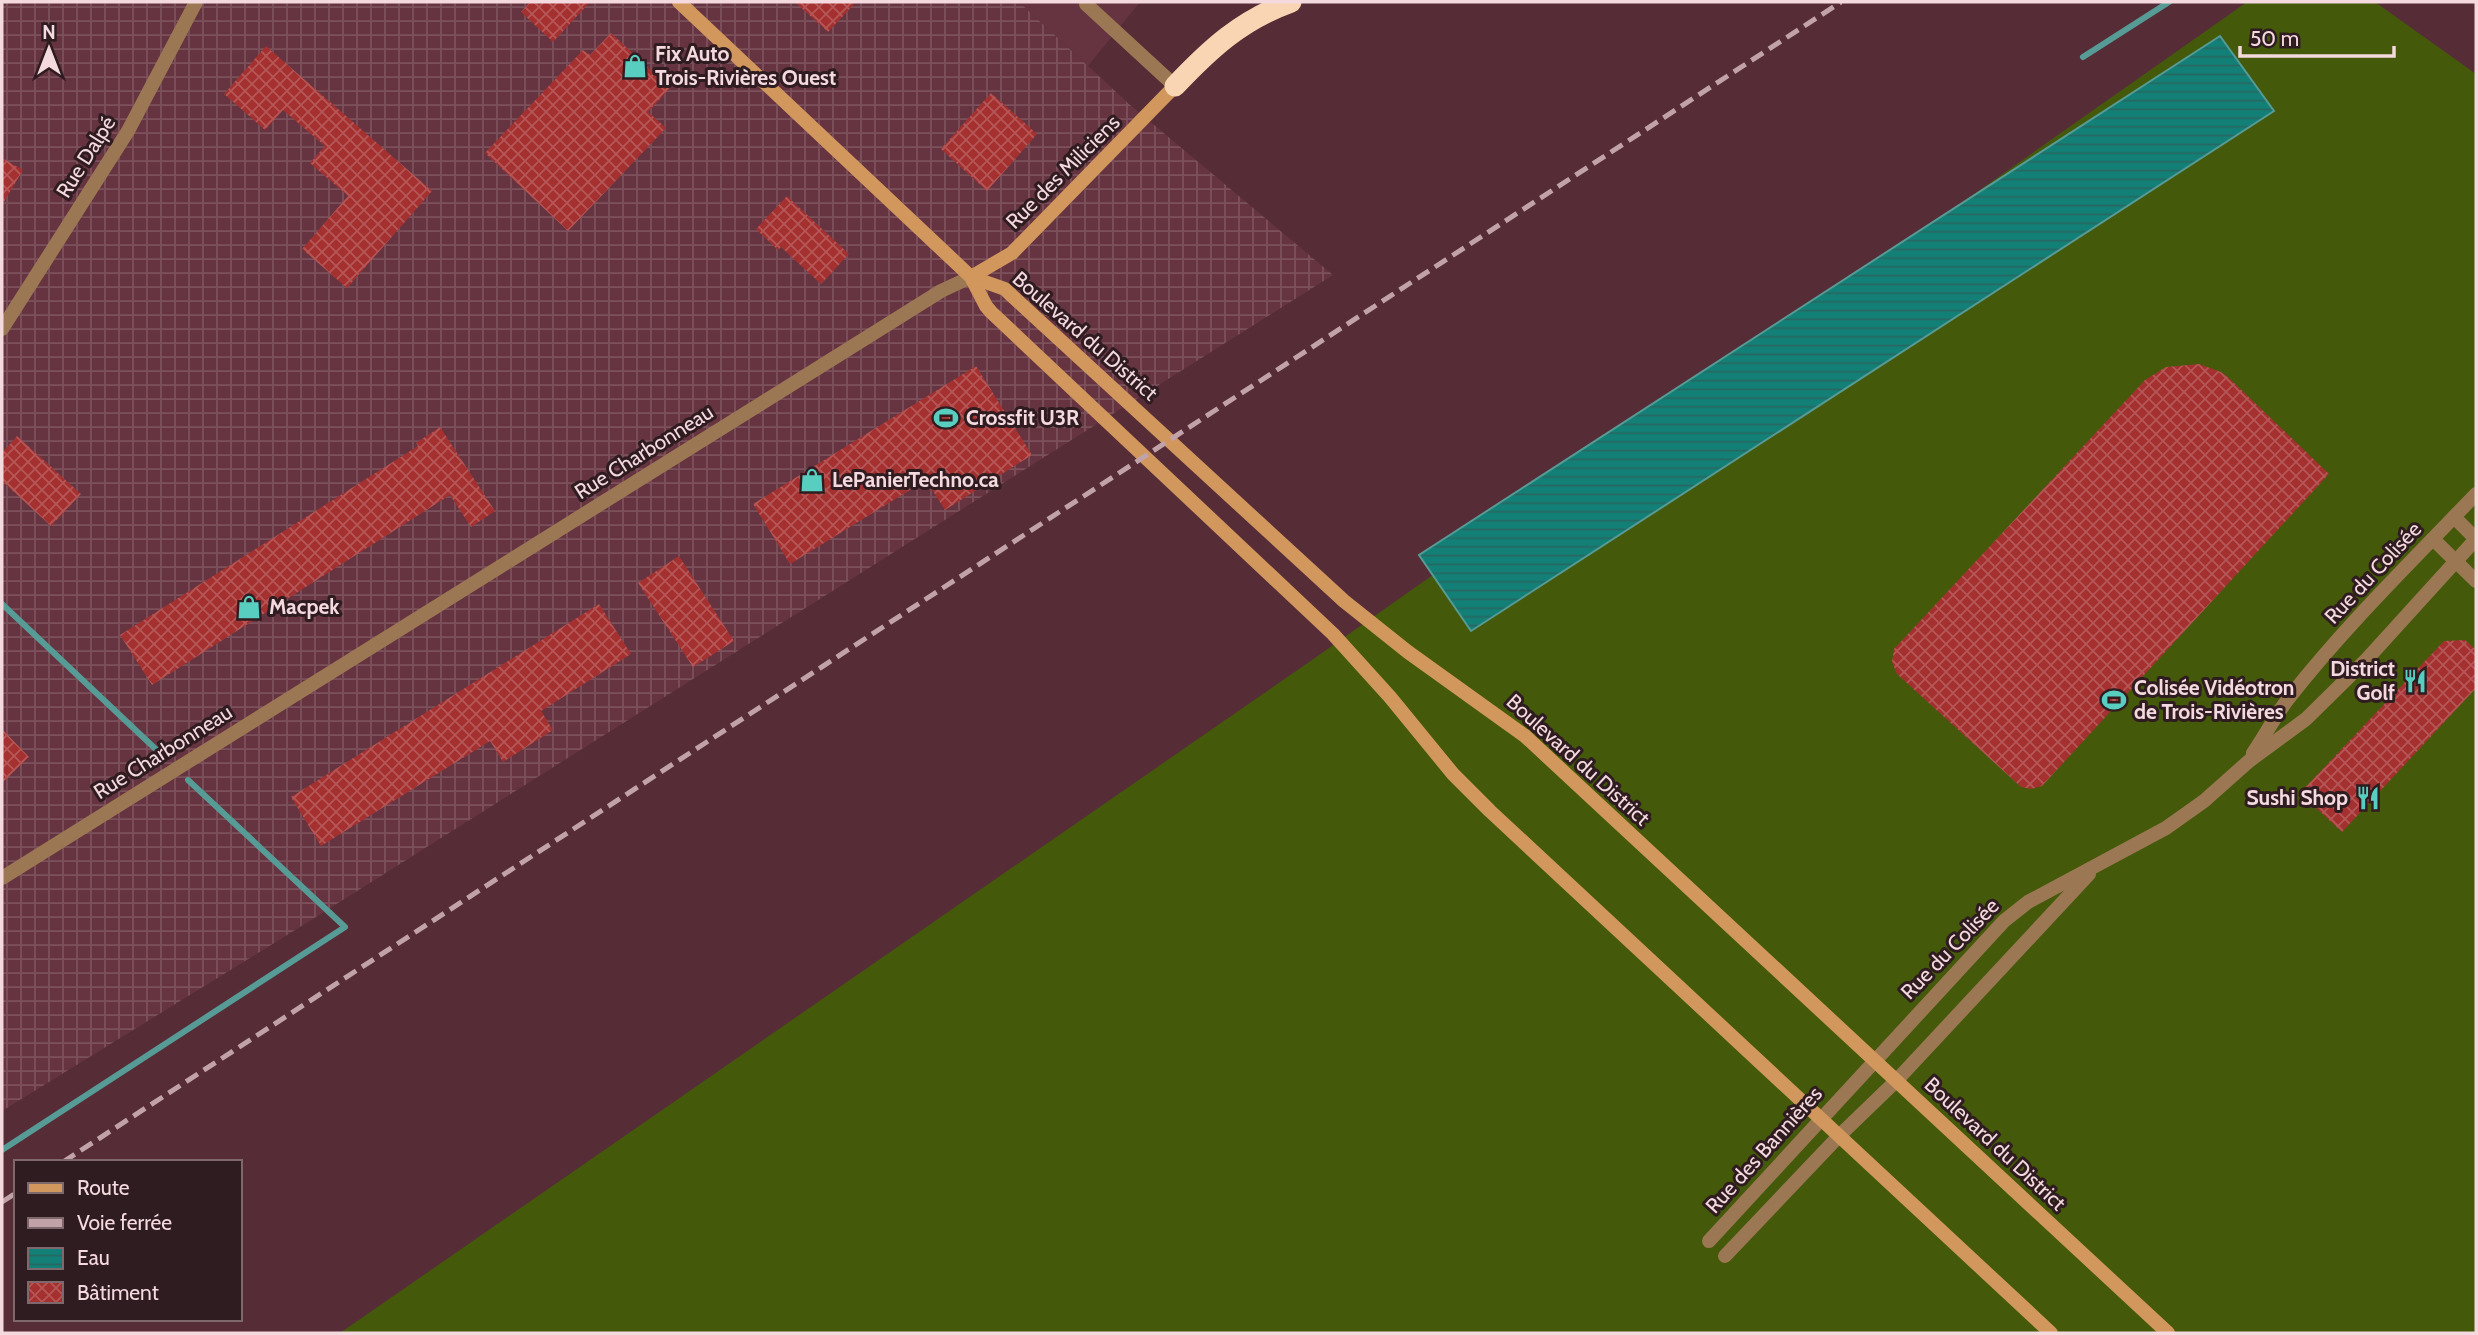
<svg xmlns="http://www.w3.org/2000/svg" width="2478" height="1335" viewBox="0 0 2478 1335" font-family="Cabin,sans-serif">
<defs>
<pattern id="industrial-grid" width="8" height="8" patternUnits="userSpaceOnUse" patternTransform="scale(1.75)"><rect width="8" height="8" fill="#653440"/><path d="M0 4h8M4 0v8" fill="none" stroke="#7c515b"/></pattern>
<pattern id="water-rules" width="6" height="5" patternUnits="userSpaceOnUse" patternTransform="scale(1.75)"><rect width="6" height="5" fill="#128076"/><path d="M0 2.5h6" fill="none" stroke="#286762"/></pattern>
<pattern id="building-cross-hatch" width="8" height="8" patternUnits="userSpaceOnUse" patternTransform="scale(1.75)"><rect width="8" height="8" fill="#a4302f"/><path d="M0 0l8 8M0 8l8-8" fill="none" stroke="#b65757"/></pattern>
</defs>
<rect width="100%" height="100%" fill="#562d37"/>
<polygon fill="#653440" points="1019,2 1140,2 1088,66"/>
<polygon fill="url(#industrial-grid)" points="2,2 1019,2 1129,104 1333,275 300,927 2,1111"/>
<polygon fill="#445a0a" points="2247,2 2375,2 2476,74 2476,1333 340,1333 1312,660"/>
<polygon fill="url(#water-rules)" stroke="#569b95" stroke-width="2" points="2220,36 2274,111 1471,631 1419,555"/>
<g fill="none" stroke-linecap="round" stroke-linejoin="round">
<g stroke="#569b95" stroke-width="6">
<polyline points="2083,57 2169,2"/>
<polyline points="2,604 163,756"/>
<polyline points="2,1150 345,927 188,780"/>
</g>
</g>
<g fill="url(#building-cross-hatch)">
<polygon points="530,2 590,2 553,42 521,12"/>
<polygon points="795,2 856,2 828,32"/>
<polygon points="611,33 670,88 648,112 666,128 568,231 485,153 583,50 590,55"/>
<polygon points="266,46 432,191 347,288 302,249 348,196 310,163 325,146 283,110 265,130 224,94"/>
<polygon points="991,93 1037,134 987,191 941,149"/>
<polygon points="2,158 23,170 2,205"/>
<polygon points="787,196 849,254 821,284 781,247 778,250 756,229"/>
<polygon points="2199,364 2221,372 2230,379 2329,474 2042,786 2031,789 2021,787 1897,674 1892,662 1894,649 2145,380 2166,367"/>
<polygon points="976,366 1032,455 945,510 926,480 790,564 753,504"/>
<polygon points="440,427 495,511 471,527 450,495 152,685 120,635 418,446 416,443"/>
<polygon points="17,436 81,494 51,526 2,481 2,453"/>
<polygon points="679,556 734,641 693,667 638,583"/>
<polygon points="599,604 631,654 541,711 553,730 503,762 490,741 321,846 291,797"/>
<polygon points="2465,640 2476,650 2476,688 2342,832 2300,793 2444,641"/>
<polygon points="2,729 29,757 2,783"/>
</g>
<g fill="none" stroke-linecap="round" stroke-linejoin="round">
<g stroke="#9c7753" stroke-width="14">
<polyline points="1086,4 1175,86"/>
<polyline points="2,329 128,131 196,2"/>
<polyline points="2454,517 2476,539"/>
<polyline points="2433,539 2476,581"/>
<path d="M2253,753C2265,736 2275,716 2288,699C2345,626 2412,561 2476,494"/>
<polyline points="2,878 941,291 971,277"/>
<polyline points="1709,1241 2004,921 2028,902 2166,828 2204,801 2249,761 2306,719 2367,659 2476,539"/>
<polyline points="1725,1256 1839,1136 1896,1081 2089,874"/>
</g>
<g stroke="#d2975c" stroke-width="14">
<polyline points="679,2 971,277 986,306 991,312 1333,634 1390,697 1453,774 1490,811 2051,1333"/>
<polyline points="971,277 1005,289 1010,294 1344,601 1408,652 1525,736 2168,1333"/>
<polyline points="971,277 1012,253 1175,86"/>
</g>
<path stroke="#fad5b3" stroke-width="21" d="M1175,86C1210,49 1241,20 1291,2"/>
<g stroke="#c2a2a9" stroke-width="5" stroke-dasharray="14 7" stroke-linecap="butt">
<polyline points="63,1162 1841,2"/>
<polyline points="2,1202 16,1193"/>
</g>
</g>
<defs>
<g id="shop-bare" transform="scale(1.89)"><path d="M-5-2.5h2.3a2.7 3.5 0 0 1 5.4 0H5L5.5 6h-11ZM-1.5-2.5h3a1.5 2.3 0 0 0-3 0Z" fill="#58cec0" stroke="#2f1c20" stroke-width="2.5" paint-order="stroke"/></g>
<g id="stadium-bare" transform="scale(1.89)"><path d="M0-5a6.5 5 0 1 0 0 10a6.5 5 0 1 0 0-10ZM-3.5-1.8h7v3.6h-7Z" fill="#58cec0" stroke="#2f1c20" stroke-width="2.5" paint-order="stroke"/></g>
<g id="restaurant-bare" transform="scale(1.89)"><path d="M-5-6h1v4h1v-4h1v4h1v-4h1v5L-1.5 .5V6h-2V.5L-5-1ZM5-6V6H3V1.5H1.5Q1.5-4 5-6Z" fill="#58cec0" stroke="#2f1c20" stroke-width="2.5" paint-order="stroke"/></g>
</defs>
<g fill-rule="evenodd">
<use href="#shop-bare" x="635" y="66"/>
<use href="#stadium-bare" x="946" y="418"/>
<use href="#shop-bare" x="812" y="480"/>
<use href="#shop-bare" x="249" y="607"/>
<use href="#restaurant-bare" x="2415" y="681"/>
<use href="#stadium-bare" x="2114" y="700"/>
<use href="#restaurant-bare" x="2368" y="798"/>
</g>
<g text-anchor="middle" stroke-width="6" stroke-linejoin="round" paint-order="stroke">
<g font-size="21" font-weight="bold" fill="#f4d9de" stroke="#2f1c20" text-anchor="start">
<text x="655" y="61">Fix Auto<tspan x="655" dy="24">Trois-Rivières Ouest</tspan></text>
<text x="966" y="425">Crossfit U3R</text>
<text x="832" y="487">LePanierTechno.ca</text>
<text x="269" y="614">Macpek</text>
<text x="2395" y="676" text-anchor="end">District<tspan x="2395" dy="24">Golf</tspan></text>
<text x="2134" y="695">Colisée Vidéotron<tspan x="2134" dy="24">de Trois-Rivières</tspan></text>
<text x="2348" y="805" text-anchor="end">Sushi Shop</text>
</g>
<g font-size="21" fill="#f4d9de" stroke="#2f1c20">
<text transform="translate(86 157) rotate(-58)" y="7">Rue Dalpé</text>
<text transform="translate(1063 172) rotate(-45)" y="7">Rue des Miliciens</text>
<text transform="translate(1085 336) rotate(41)" y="7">Boulevard du District</text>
<text transform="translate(644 452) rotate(-32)" y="7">Rue Charbonneau</text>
<text transform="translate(2373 573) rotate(-47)" y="7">Rue du Colisée</text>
<text transform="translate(163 752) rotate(-32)" y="7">Rue Charbonneau</text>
<text transform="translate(1578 760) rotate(42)" y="7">Boulevard du District</text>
<text transform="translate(1950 949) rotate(-46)" y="7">Rue du Colisée</text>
<text transform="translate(1995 1144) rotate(43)" y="7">Boulevard du District</text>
<text transform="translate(1764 1150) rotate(-48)" y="7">Rue des Bannières</text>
</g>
</g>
<rect width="2478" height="1335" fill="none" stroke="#f4d9de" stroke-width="7"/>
<rect x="14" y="1160" width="228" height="161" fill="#2f1c20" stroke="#7e686c" stroke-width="2"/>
<rect x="28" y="1183" width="35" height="10" fill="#d2975c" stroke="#7e686c" stroke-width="2"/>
<text x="77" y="1195" font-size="21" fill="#f4d9de">Route</text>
<rect x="28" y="1218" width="35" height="10" fill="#c2a2a9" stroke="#7e686c" stroke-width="2"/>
<text x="77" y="1230" font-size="21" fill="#f4d9de">Voie ferrée</text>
<rect x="28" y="1248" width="35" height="21" fill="url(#water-rules)" stroke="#7e686c" stroke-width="2"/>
<text x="77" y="1265" font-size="21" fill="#f4d9de">Eau</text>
<rect x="28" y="1282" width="35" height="21" fill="url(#building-cross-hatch)" stroke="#7e686c" stroke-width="2"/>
<text x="77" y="1300" font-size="21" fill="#f4d9de">Bâtiment</text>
<g transform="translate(49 49)" stroke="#2f1c20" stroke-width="5" paint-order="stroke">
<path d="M0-5L12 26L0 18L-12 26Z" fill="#f4d9de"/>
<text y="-10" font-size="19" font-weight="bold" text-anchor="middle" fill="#f4d9de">N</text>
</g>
<path d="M2240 46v10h154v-10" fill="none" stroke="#f4d9de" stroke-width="3.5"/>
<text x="2250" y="46" font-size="21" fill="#f4d9de" stroke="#2f1c20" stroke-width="5" paint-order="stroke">50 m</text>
</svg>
